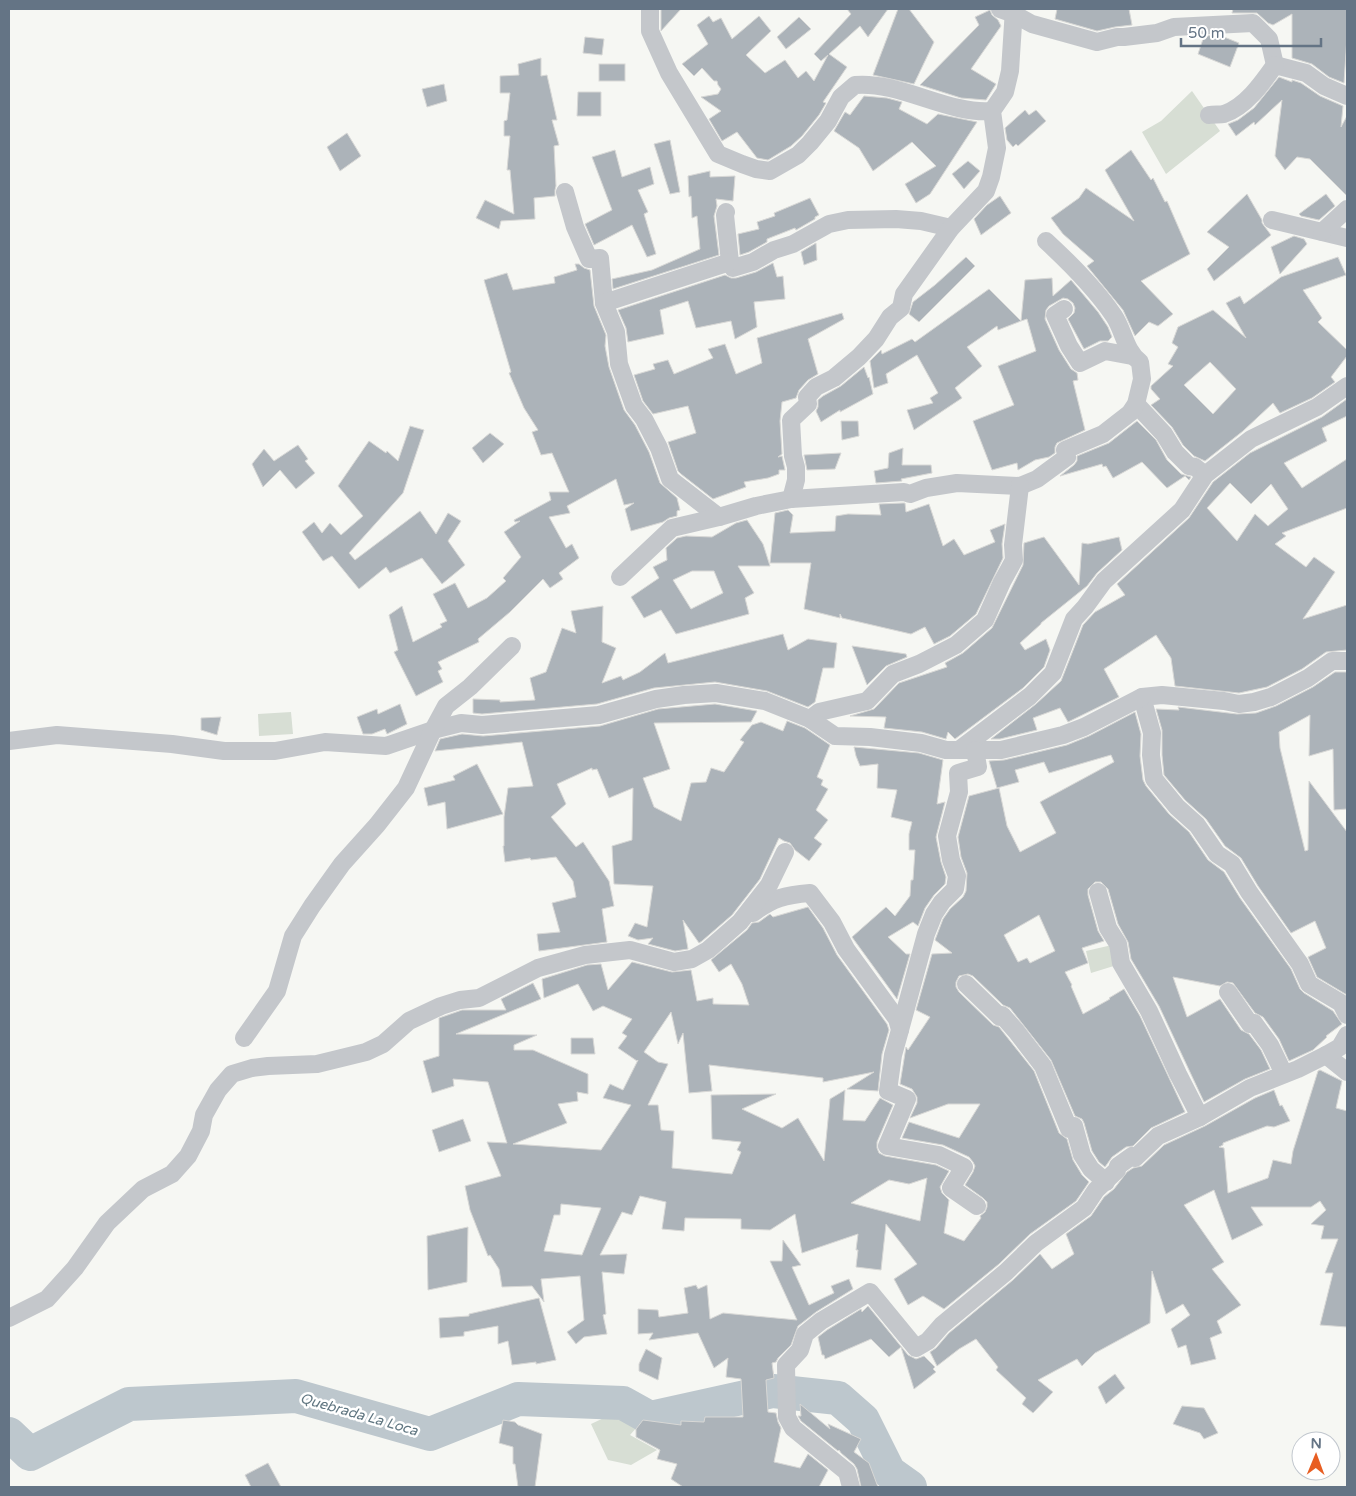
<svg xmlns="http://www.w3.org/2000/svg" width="1356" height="1496" viewBox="0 0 1356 1496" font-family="'Varela Round',sans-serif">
<rect width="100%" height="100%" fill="#f6f7f3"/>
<g fill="#d7ded4">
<polygon points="1192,91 1220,131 1166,174 1142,132 1161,121"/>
<polygon points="291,712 293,734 259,736 258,714"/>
<polygon points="1112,945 1117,965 1091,973 1086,951"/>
<polygon points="625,1408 645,1418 630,1435 657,1450 631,1465 608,1460 591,1424"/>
</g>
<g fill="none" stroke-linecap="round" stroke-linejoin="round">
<polyline stroke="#bdc7cd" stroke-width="34" points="9,1434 30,1454 129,1404 296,1396 430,1434 518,1399 623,1403 650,1418 773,1391 838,1398 863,1420 889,1472 910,1487"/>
</g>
<g fill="#acb3b9" stroke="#d8d8d6" fill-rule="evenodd">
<polygon points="661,9 681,9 661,31"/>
<polygon points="847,9 888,9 868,37 860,26 829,54 847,67 823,102 826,103 819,115 802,136 791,146 768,160 757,158 737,132 722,141 709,119 721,111 701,97 718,94 721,89 718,85 717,81 714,81 702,68 694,76 682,64 708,44 697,25 709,16 713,22 721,18 732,39 759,16 771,31 746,55 765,73 785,60 798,78 806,71 814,81 828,55 821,61 814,54 851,14"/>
<polygon points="898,9 909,9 934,42 914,84 873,75"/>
<polygon points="1057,9 1129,9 1132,25 1115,27 1097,31 1055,19"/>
<polygon points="1233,9 1347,9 1347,37 1344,83 1329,77 1312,64 1292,58 1292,14 1273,25 1268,23 1257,13 1232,13"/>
<polygon points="990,10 992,15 998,20 1001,26 971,69 996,84 986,100 961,98 920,85 979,25 975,17"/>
<polygon points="799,17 811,29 786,49 777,37"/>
<polygon points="1219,35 1239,43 1230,67 1198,54 1204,36"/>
<polygon points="585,37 604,39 602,55 583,53"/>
<polygon points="541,58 541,76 547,75 557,120 552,120 559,145 554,146 556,186 555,190 555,196 534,198 535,219 501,221 499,229 476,218 485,200 514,214 510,170 507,170 510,136 504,136 504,121 507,120 510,93 500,93 500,76 519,75 518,64"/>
<rect x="599" y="64" width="26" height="17"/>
<polygon points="1279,77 1292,82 1292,80 1301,83 1320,96 1343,106 1341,127 1347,116 1347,196 1310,159 1297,157 1285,170 1275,156 1282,100 1255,125 1254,122 1236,136 1228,124 1238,120 1254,108"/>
<polygon points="444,84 447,101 427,107 422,89"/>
<polygon points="578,92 601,92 601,116 577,116"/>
<polygon points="864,96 887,98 902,102 899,109 927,124 938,114 977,122 930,194 916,203 905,184 936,166 912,142 873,171 859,148 834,131 845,112 850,115"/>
<polygon points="1025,110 1029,115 1036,110 1046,121 1018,146 1016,144 1013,147 1007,140 1005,128"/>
<polygon points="347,133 361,156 340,171 327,147"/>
<polygon points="670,140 680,192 670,194 654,144"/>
<polygon points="615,150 622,177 650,167 654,184 638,190 648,212 644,214 656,254 647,257 632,225 594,245 585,224 612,210 592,157"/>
<polygon points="1131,150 1151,180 1153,178 1165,202 1167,201 1190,254 1141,281 1173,314 1158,326 1149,322 1135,336 1123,310 1087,266 1094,261 1063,234 1051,218 1079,198 1086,188 1134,221 1105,170"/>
<polygon points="968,161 980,171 964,189 952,174"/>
<polygon points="710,171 710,177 735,176 733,201 716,199 717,206 714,216 719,255 613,289 612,279 652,270 700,249 697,216 692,218 691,196 689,197 688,176"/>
<polygon points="1247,194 1262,220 1262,223 1271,235 1214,281 1207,269 1229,247 1207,232"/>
<polygon points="1326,194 1335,206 1319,220 1301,216 1299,214"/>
<polygon points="1000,196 1011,213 981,235 974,219 987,205"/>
<polygon points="810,198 819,215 815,217 815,219 796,230 795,228 767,239 767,242 749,252 740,255 738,234 759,229 757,222 775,216 774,213"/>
<polygon points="1294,236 1304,239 1307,244 1280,274 1271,247"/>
<polygon points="816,243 817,260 804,265 801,252"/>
<polygon points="966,257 975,266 919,322 909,314 913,302 935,285"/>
<path d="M1338,257L1346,275L1303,290L1322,318L1318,322L1347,350V356L1331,377L1335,382L1312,398L1280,413L1273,403L1243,431L1205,461L1194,456L1183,445L1172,427L1151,405L1160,399L1151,389V386L1173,366L1168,364L1178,347L1172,343L1178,327L1213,310L1246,338L1226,303L1240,296L1244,304L1281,277ZM1210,362L1236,389L1213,414L1184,385Z"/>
<polygon points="773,263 777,277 783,276 785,299 754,302 757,327 735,339 731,321 696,328 688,301 660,310 664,334 628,342 626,328 618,310 725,275 731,278 736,278 756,272"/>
<polygon points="575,264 579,264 584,268 590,270 594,306 606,335 605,346 609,367 624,410 635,425 649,452 660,483 677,498 680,510 677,511 677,516 669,518 663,522 631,531 625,509 634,503 624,505 616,479 567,506 570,513 549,517 566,548 572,544 579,558 559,573 563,579 550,588 543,579 510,612 478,639 479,642 438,662 442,669 438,671 443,682 416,696 394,652 398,650 389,615 402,606 413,642 442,627 440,624 447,621 433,594 455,583 468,608 487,598 506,581 503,578 521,557 504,532 520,521 515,522 514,520 551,500 549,492 569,492 552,453 541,455 532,432 538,430 524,408 509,373 511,372 484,280 507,273 513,290 555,283 554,277 577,270"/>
<polygon points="1052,278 1053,296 1071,280 1098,312 1108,327 1112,337 1108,341 1100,341 1084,349 1068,319 1074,313 1075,308 1073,303 1068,299 1063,298 1049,306 1046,310 1045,319 1059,350 1071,369 1077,373 1078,380 1073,381 1085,430 1057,443 1055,447 1055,453 1049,457 1035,460 1018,470 1017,463 992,470 973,421 1014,405 998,366 1036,351 1027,319 1021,321 1025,280"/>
<polygon points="989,289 1021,321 998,330 997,326 967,347 982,366 955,388 962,398 914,430 907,410 933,403 930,398 938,393 917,355 886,374 888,383 874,388 870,361 881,350 882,354 912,339 915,342"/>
<polygon points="842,313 844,319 808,339 818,374 808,380 799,390 796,398 782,402 780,421 782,454 778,457 782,456 785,470 779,470 779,474 768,478 744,482 746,487 713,499 681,474 678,471 668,442 696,433 688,406 653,414 643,401 634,375 655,369 653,364 668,360 674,374 713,358 708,349 725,344 736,374 762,363 757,338"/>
<polygon points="864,367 868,378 869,377 873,394 840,412 840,410 821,422 816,411 818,407 818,400 823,396 841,386"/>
<path d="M1347,399V416L1322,428L1327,441L1284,463L1302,488L1347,459V508L1282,533L1286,536L1275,544L1306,567L1314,557L1335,572L1303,619L1347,605V650L1326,652L1302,669L1267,687L1239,693L1175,686L1171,658L1156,635L1104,669L1119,697L1068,722L1060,708L1033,718L1037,730L1000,739H991L1036,704L1061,681L1083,625L1095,612L1125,595L1117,584L1189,518L1213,482L1250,453L1322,417ZM1230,483L1251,504L1271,484L1288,509L1268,526L1255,514L1237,541L1207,508Z"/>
<polygon points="841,421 858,421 859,436 842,440"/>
<polygon points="1137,421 1156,440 1167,460 1181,474 1191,477 1189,480 1185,476 1167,488 1142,462 1113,478 1106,466 1103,467 1102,464 1060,476 1074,465 1077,461 1077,456 1109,443"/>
<polygon points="410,426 424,430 403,493 349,553 355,560 420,511 436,534 448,513 461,521 448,541 465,565 442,584 422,558 390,573 386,567 359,589 332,556 323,561 302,532 314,522 322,533 330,523 341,535 363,516 338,486 369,441 386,453 387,451 398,461"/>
<polygon points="490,433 504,444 483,463 472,448"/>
<polygon points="298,445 308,459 305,461 315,473 296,489 280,470 263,487 252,464 264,449 274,461"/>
<polygon points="903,448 902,465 931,465 932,473 901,479 902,481 876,483 874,471 888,468 889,453"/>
<polygon points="841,453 835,469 807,470 804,455"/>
<polygon points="903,503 905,503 906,512 929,504 943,546 954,539 964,555 995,542 990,530 1005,524 1002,544 1003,558 976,614 950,636 934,644 925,627 911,634 842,618 840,614 840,618 804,609 811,563 770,563 775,513 788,510 793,515 790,533 835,531 836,516 848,514 881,515 879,504"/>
<path d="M747,520L763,544L770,566H738L754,593L745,598L749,614L676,634L661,610L644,618L631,597L659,578L653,567L667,560L666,548L677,538L686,536L712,537L736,523ZM692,571H714L723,593L691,609L673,580Z"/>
<polygon points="1044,537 1079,585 1082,543 1088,544 1119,537 1122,550 1097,573 1087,586 1041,623 1041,624 1020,643 1025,650 1046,639 1050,650 1044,667 1023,688 955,739 948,732 946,739 922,732 884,728 886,717 850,716 874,709 899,683 947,667 945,663 963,653 992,628 1023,565 1024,543"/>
<polygon points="603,606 602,642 616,648 602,683 621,676 623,680 640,672 665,653 668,663 783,634 788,650 808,639 837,643 834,668 823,668 815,702 808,707 767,691 715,682 654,688 597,704 482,714 473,713 473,699 500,700 500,702 535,700 530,678 546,672 562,628 576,633 571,611"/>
<polygon points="852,646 906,654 907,657 886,666 867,685"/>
<polygon points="1335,672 1347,672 1347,809 1334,810 1333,749 1309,756 1310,715 1279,732 1280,748 1305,851 1308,850 1309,781 1347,832 1347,995 1317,977 1308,957 1326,948 1315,921 1291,933 1258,886 1241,858 1225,846 1206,819 1185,800 1164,775 1162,755 1162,730 1156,709 1179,710 1178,707 1237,714 1256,713 1276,706 1313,687"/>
<polygon points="400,704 407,724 387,734 385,729 372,734 363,734 357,717 377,709 378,714"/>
<polygon points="715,704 757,711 751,722 654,723 670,769 643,778 654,807 681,821 691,783 706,782 711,768 724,772 744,742 740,740 752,725 761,722 783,731 787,721 805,728 830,745 817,777 823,780 821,785 828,789 816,810 828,820 814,838 822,844 809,861 795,850 790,843 784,841 779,838 760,879 732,915 702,941 699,943 683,920 688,949 675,951 648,944 653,938 638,940 628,936 635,923 647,927 653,886 614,884 612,846 632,840 633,788 609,798 597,769 592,770 592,768 557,784 566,804 551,817 576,847 583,842 609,881 614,906 602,909 607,942 539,951 537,934 560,932 552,903 576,897 573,881 556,857 531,860 530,858 505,862 503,846 504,846 504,817 508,788 533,786 522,742 435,751 440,739 462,734 483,736 600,726 658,709"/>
<path d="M1135,712L1141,734L1140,756L1143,780L1146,786L1169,814L1189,832L1208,860L1224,872L1240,898L1291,969L1300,989L1304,993L1333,1011L1342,1024L1326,1036L1327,1037L1313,1050L1289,1061L1279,1039L1263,1017L1255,1013L1233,983L1227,982L1220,986L1173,977L1187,1017L1220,999L1241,1030L1249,1034L1261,1050L1270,1069L1245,1079L1204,1102L1159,1006L1131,959L1128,942L1118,924L1108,889L1101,882H1095L1088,889V895L1098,931L1104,941L1082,948L1088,963L1065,972L1072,985L1071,986L1083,1014L1110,999L1109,998L1124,989L1140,1016L1185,1112L1151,1128L1133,1146L1126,1147L1112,1157L1105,1167L1099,1162L1092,1151L1084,1123L1082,1119L1075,1116L1051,1060L1010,1008L1003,1005L973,976L968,974L959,976L956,982V987L959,992L993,1025L999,1027L1034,1071L1059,1133L1067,1139L1073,1160L1082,1175L1089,1182L1076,1201L1030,1234L999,1264L944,1309L923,1296L908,1305L894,1279L917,1264L886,1224L881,1270L856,1267L858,1250H856L858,1234L802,1253L795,1214L770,1230L741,1229V1219L685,1218L684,1231L662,1229L666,1202L640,1196L632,1215L622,1212L600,1255L627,1254L624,1274L602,1272L606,1314L603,1315L607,1334L584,1337L576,1344L567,1332L584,1320L580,1276L541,1279L544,1302L532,1286L502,1287L499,1269L490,1255L488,1256L470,1210L465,1186L501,1176L487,1142L507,1143L488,1082L453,1079L454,1086L432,1093L423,1061L439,1056V1018L462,1010H506L501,999L533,983L541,999L456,1034L537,1035L514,1045V1050H533L588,1074V1094L577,1092L578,1101L558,1104L567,1123L513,1144L601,1150L631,1105L603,1098L610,1084L623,1090L638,1060L637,1061L618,1048L627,1036L622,1033L632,1019L603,1006L593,1011L578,984L544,998L542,979L587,965L601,964L608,990L632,962L672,972L691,970L697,1001L713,998V1004L749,1005L742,984L731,964L719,972L711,960L747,930L752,923L759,922L770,914L773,917L808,907L823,928L837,955L887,1024L889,1030L882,1054L878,1091L847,1089L874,1072L823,1082V1078L709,1065L712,1091L689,1093L683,1033L678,1044L671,1012L644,1052L658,1062L668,1064L648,1105H658L661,1130L674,1131L672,1168L732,1174L741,1152L737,1150L741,1142L712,1139L711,1095L776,1094L742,1109L782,1128L798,1118L824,1161L830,1099L845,1090L843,1120L865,1121L880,1098L893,1105L877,1142V1148L879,1153L885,1156L936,1165L949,1171L940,1187L942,1193L949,1200L944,1233L964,1241L981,1218L980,1216L985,1212L987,1207V1202L983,1198L965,1185L973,1172L975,1166L973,1162L969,1157L943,1145L902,1138L909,1122L959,1138L980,1104H948L910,1118L917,1103V1097L912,1089L900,1084L906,1047L908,1050L930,1017L916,1010L932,954L952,953L935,940L943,919L950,909L963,897L966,891L967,873L961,857L958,837L969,796L999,788L1007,826L1020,852L1056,833L1040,802L1114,762L1111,755L1049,773L1044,762L1015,770L1019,782L997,788L989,761L1004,760L1067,745L1089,736ZM1039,915L1055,951L1030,963L1027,958L1018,962L1004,935ZM927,1178L920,1221L851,1203L889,1180L909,1184ZM561,1204L601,1208L582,1255L544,1251L554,1215H560Z"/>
<polygon points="221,717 217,735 201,730 201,718"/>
<polygon points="854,747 919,753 943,760 937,804 945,802 936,837 941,862 946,877 945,884 934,895 925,908 918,926 913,922 888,937 906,954 910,954 897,999 852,937 886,907 895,916 910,896 911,880 913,880 915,850 909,850 909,834 912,822 891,817 897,790 877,788 878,764 860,766 856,756"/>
<polygon points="477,764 503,814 447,829 445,802 428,806 424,788 455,780 453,776"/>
<polygon points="571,1038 593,1038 595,1054 571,1054"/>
<polygon points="1320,1070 1342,1081 1336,1108 1347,1111 1347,1327 1320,1325 1333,1273 1325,1273 1338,1239 1321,1239 1324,1226 1311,1224 1326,1210 1320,1201 1311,1207 1251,1207 1263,1225 1232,1240 1214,1190 1184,1205 1224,1262 1212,1269 1241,1305 1217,1321 1222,1333 1210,1338 1216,1359 1191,1365 1186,1345 1178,1348 1171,1329 1190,1315 1183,1304 1166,1314 1152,1271 1150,1323 1095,1353 1082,1366 1077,1359 1038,1380 1053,1392 1033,1413 1022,1404 1026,1398 996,1370 998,1367 976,1339 959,1349 937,1366 930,1352 936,1348 949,1333 1013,1280 1040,1254 1052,1269 1074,1254 1066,1234 1091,1216 1104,1197 1114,1189 1127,1172 1133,1168 1142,1166 1164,1145 1205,1126 1255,1098 1274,1090 1280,1106 1282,1105 1290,1121 1274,1127 1267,1126 1223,1143 1223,1145 1219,1147 1224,1148 1228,1193 1268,1178 1273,1160 1291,1164 1293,1151 1318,1071"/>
<polygon points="463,1119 471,1141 439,1152 432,1130"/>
<polygon points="468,1227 467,1282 428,1290 427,1236"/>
<polygon points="783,1240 801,1265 792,1267 809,1305 834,1293 831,1286 849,1279 853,1289 816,1312 798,1326 791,1345 778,1358 776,1362 772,1363 774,1378 766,1380 768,1412 776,1413 778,1422 781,1428 774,1462 800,1468 808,1454 828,1470 819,1487 683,1487 671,1479 677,1464 657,1459 660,1450 636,1437 636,1429 643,1420 681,1425 681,1421 704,1422 705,1417 743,1417 741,1379 726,1377 728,1358 714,1368 698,1333 649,1340 653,1333 638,1334 638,1309 658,1310 659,1317 688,1313 684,1288 696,1285 698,1289 707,1285 710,1319 723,1313 797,1320 770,1261 782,1261"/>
<polygon points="539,1298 556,1360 536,1364 536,1362 512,1365 508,1341 498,1344 498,1326 464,1332 464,1336 440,1338 439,1318 469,1316 469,1314"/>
<polygon points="868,1306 908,1355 916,1359 924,1356 935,1367 933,1369 936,1372 914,1389 901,1347 889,1357 871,1339 825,1359 824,1355 822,1355 818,1337 827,1330 861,1309 862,1312"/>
<polygon points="646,1349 662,1358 658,1380 639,1371 639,1364"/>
<polygon points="1115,1374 1125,1388 1106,1404 1098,1387"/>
<polygon points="800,1404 830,1429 828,1424 861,1439 854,1452 869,1463 878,1487 861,1487 857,1469 854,1464 841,1453 839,1450 838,1451 801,1421 798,1416 801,1416"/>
<polygon points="1182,1406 1204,1408 1218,1433 1204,1439 1200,1433 1173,1424"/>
<polygon points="503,1420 515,1422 518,1425 542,1434 535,1487 518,1487 515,1464 513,1464 513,1447 499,1443"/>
<polygon points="268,1463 281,1487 251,1487 245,1475"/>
</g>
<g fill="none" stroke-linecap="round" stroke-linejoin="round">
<g stroke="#c4c7cb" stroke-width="18">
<path d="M650,9V31L669,73L718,154L742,164L756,169L770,171L798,155L810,143L828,121L841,97L855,85C900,81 949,115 992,111"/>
<polyline points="1000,9 1014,14 1032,24 1097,42 1117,37 1124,37 1157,33 1174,27 1253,23 1269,39 1275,65"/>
<polyline points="1275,65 1306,73 1324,86 1347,96"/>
<path d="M1209,115C1214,114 1220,115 1224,114C1246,107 1263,82 1275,65"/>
<polyline points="565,192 575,227 589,259 600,258 604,303 616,332 619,364 634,406 644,419 659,448 670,479 719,517"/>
<polyline points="726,212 725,215 730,262 733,268 753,262 774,250 793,244 829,224 848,220 896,219 921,221 951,228"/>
<polyline points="1272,220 1347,238"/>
<polyline points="1322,232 1347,209"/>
<polyline points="604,303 730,262"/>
<polyline points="1064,309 1055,315 1069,346 1080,363 1105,351 1132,356"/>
<polyline points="1136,404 1164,434 1175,452 1189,466 1195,467 1205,475"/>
<polyline points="791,499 796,480 796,467 793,456 791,420 808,404 807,397 816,387 834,378 859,357 876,339 890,317 901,308 904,294 951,228 986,191 991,177 997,148 992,111 1005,92 1010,71 1014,9"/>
<path d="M620,577L672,528L719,517L756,506L791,499L904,492L910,494L926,488L957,483L1020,486L1037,479L1067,457L1065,450L1103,434L1130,413L1136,404L1142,379L1140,362C1125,351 1124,331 1114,316C1095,288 1071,264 1046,241"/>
<polyline points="1347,661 1332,661 1308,678 1271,697 1254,702 1239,704 1224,701 1162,695 1142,697 1152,733 1151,755 1154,779 1177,807 1197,825 1217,854 1232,864 1249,892 1300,964 1309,984 1341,1003 1347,1015"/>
<polyline points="810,719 819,712 867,701 893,674 919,664 956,645 985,620 1002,582 1014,560 1013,545 1020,486"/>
<polyline points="9,741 57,735 172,744 224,751 275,751 325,742 386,746 433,730 461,723 482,725 599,715 656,699 684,695 716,693 765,701 810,719 835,736 870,737 921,743 946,750 1001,750 1063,735 1084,727 1142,697"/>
<polyline points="959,750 1030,696 1053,673 1074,619 1085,607 1104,581 1182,510 1205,475 1251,439 1317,407 1347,386"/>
<polyline points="1098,892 1108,928 1118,944 1121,963 1149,1011 1178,1074 1200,1117"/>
<path d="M753,913C773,898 785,895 810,893L832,922L846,949L897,1019L900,1030L893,1055L888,1091L907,1099L887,1146L939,1155L964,1167L951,1188L977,1206"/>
<polyline points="966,984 1000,1017 1002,1015 1016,1031 1043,1066 1069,1129 1074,1126 1082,1155 1091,1169 1106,1182"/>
<polyline points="1228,992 1250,1024 1254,1023 1270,1045 1284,1074"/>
<polyline points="900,1030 926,934 934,914 942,902 955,889 957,876 951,860 947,836 959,792 958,773 978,767 975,750"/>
<polyline points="244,1038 277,991 293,936 312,906 342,864 377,825 406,788 433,730 446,706 470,687 512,646"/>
<polyline points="1326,1055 1347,1072"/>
<polyline points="9,1318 47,1299 75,1268 107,1223 143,1189 172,1174 188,1156 201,1131 204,1115 218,1090 232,1074 252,1068 268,1066 317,1064 366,1052 383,1044 409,1021 441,1006 460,1000 479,998 538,968 585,955 630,950 674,962 692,959 708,950 740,922 769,885 785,852"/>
<polyline points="851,1487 847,1472 793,1428 787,1417 786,1365 800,1350 805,1334 821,1321 870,1292 916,1348 928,1341 942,1325 1006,1272 1036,1243 1084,1208 1096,1190 1117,1170 1118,1166 1132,1156 1135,1158 1158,1136 1200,1117 1250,1088 1298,1069 1326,1055 1340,1047 1347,1035"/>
</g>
</g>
<g text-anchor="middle" stroke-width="5" stroke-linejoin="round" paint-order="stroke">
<g font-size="14" font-style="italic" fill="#607681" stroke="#fff">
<text transform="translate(359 1414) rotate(16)" y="5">Quebrada La Loca</text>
</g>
</g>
<rect width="1356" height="1496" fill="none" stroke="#647485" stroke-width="20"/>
<g transform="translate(1316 1456) rotate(1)"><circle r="24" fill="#ffffff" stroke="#c1c7ce"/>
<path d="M0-4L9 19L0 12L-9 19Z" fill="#e85e22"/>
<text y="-8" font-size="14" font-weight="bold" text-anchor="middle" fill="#647485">N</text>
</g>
<path d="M1181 38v8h140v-8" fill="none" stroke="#647485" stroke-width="2.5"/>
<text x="1188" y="38" font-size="15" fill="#647485" stroke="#ffffff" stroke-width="4" paint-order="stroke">50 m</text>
</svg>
